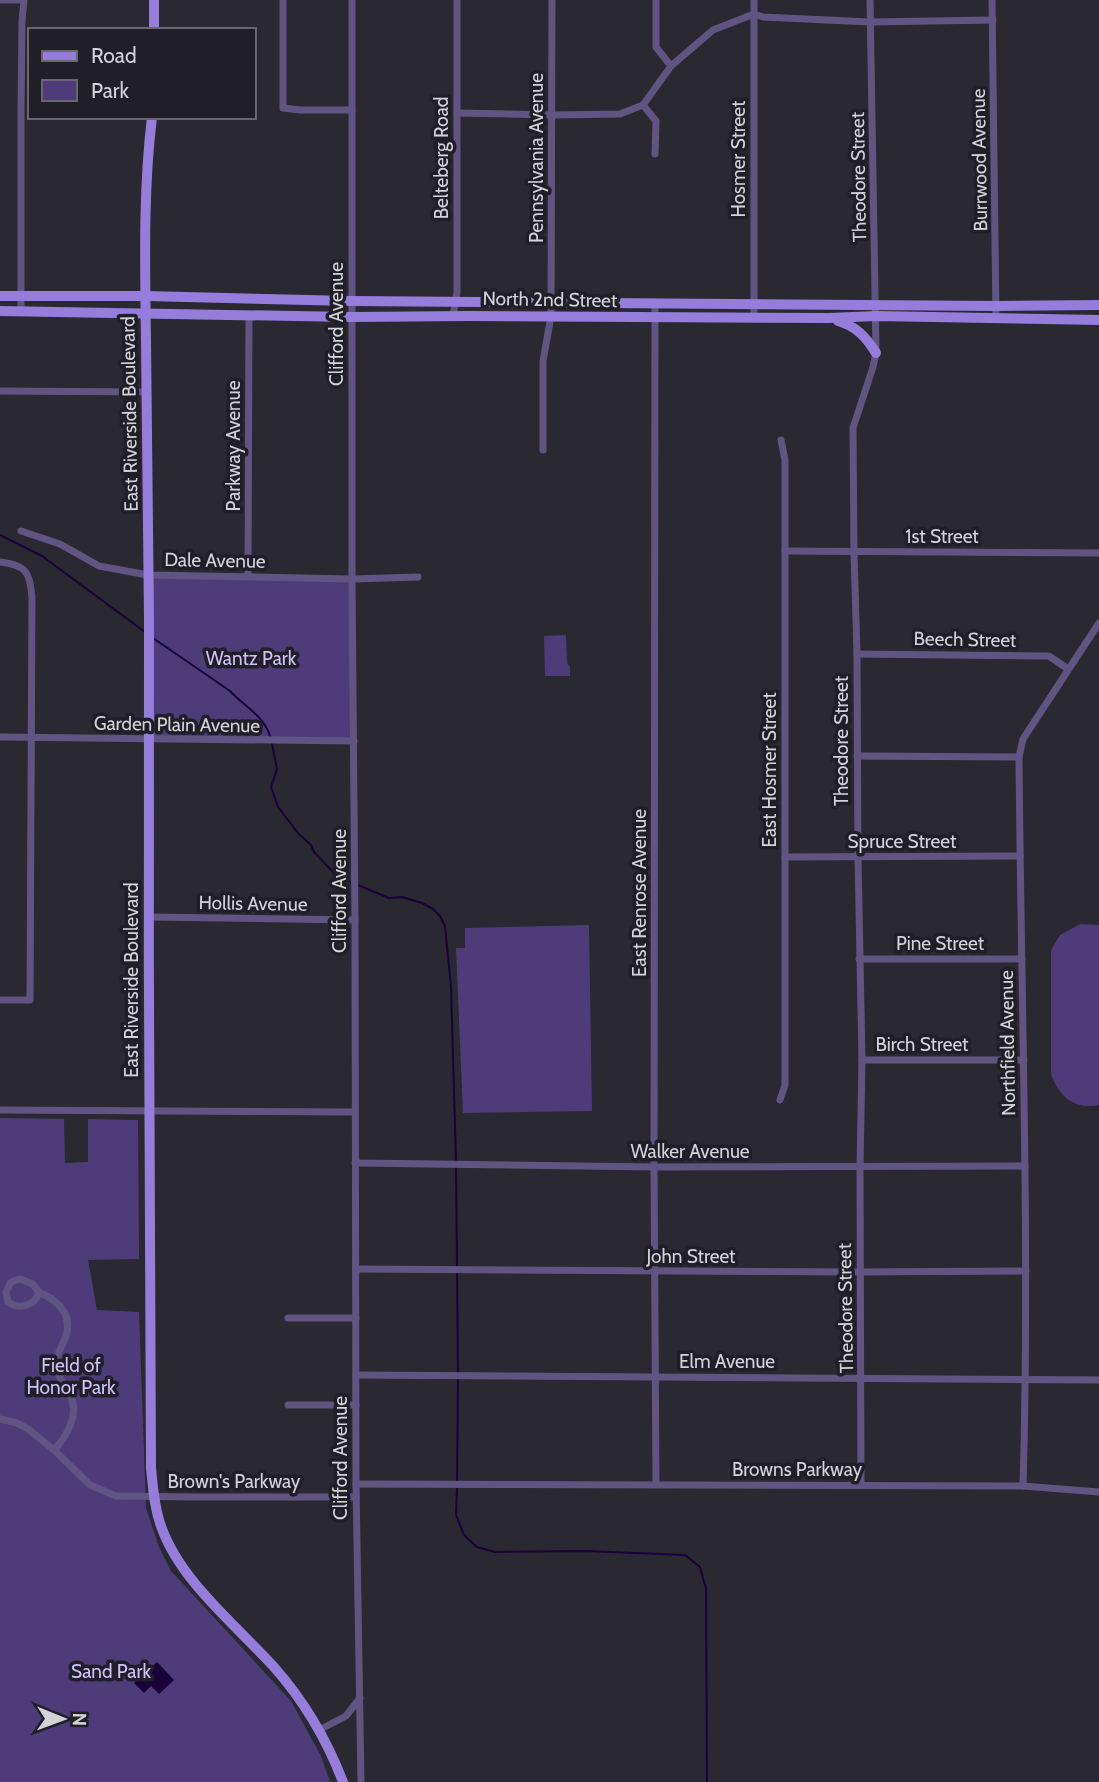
<svg xmlns="http://www.w3.org/2000/svg" width="1099" height="1782" viewBox="0 0 1099 1782" font-family="Cabin,sans-serif">
<rect width="100%" height="100%" fill="#2a2831"/>
<g fill="#4e3c7a">
<polygon points="148,575 352,579 354,741 148,738"/>
<polygon points="566,635 567,663 570,667 570,676 545,676 544,636"/>
<path d="M1080,924L1099,925V1105C1075,1110 1059,1097 1051,1074V950L1060,935Z"/>
<polygon points="589,925 592,1111 463,1113 456,948 465,948 465,928"/>
<polygon points="0,1118 64,1119 65,1163 88,1162 88,1119 138,1120 139,1259 88,1260 97,1310 139,1312 146,1508 159,1547 171,1571 291,1701 321,1756 330,1782 0,1782"/>
</g>
<polygon fill="#1a013c" points="157,1662 174,1680 159,1694 151,1686 144,1693 134,1683"/>
<g fill="none" stroke-linecap="round" stroke-linejoin="round">
<g stroke="#1a013c" stroke-width="2">
<polyline points="0,535 42,556 145,632"/>
<path d="M153,638L230,691C245,707 265,716 271,739"/>
<polyline points="272,744 277,769 271,787 278,807 298,833 311,845 314,852 336,875 352,883"/>
<polyline points="358,885 389,898 402,897 422,903 433,909 440,916 445,926 451,987 456,1161"/>
<polyline points="456,1167 457,1266"/>
<polyline points="457,1272 458,1375"/>
<polyline points="457,1483 458,1380"/>
<polyline points="457,1489 456,1515 464,1535 477,1547 495,1552 586,1551 685,1555 700,1567 706,1589 707,1782"/>
</g>
<g stroke="#605582" stroke-width="7">
<polyline points="0,0 24,0 22,21 21,108 21,311"/>
<polyline points="283,0 283,108 300,110 352,110"/>
<polyline points="352,0 352,579 355,920 356,1484 361,1782"/>
<polyline points="754,0 754,318"/>
<polyline points="992,0 996,319"/>
<polyline points="671,66 713,30 754,14 763,17 870,22 993,20"/>
<polyline points="457,113 553,115 620,114 643,105"/>
<polyline points="655,154 656,121 643,105 671,66 656,47 656,0"/>
<polyline points="655,303 654,1167 656,1484"/>
<polyline points="453,316 457,292 457,0"/>
<polyline points="0,391 146,392"/>
<polyline points="543,450 543,361 551,316 552,0"/>
<polyline points="21,531 60,544 99,566 148,575 352,579 418,577"/>
<polyline points="785,551 1099,553"/>
<path d="M0,562C26,565 30,572 32,597L30,1000H0"/>
<polyline points="248,576 249,316"/>
<polyline points="857,654 1049,656 1068,669"/>
<polyline points="0,737 354,741"/>
<polyline points="857,756 1019,757"/>
<polyline points="785,857 1020,856"/>
<polyline points="149,917 355,920"/>
<polyline points="859,959 1022,959"/>
<polyline points="862,1060 1024,1060"/>
<polyline points="780,1100 785,1085 785,460 781,440"/>
<polyline points="0,1110 355,1112"/>
<polyline points="355,1163 654,1167 1025,1166"/>
<polyline points="356,1269 855,1272 1026,1271"/>
<path d="M20,1279L33,1284L39,1292C35,1306 19,1310 8,1302L6,1292L11,1282Z"/>
<path d="M39,1292C59,1301 74,1315 65,1339C61,1348 56,1355 56,1365C57,1377 65,1385 70,1395C80,1414 67,1436 54,1450"/>
<polyline points="288,1318 356,1318"/>
<polyline points="356,1375 1099,1380"/>
<polyline points="288,1405 356,1405"/>
<polyline points="0,1419 17,1423 28,1429 54,1450 90,1485 116,1496 193,1497 356,1497"/>
<polyline points="356,1484 1023,1486 1099,1492"/>
<polyline points="861,1485 860,1167 862,1060 858,857 857,654 854,552 853,428 873,367 876,353 870,0"/>
<path d="M1023,1486C1030,1243 1021,1000 1019,757L1023,739L1099,623"/>
<polyline points="319,1730 346,1716 360,1698"/>
</g>
<g stroke="#967ddb" stroke-width="10">
<polyline points="154,30 154,0"/>
<path d="M152,117C143,191 145,267 146,341C147,434 148,526 149,619C149,902 148,1185 151,1468C153,1487 154,1507 161,1526C180,1581 236,1625 274,1667C304,1701 327,1740 343,1782"/>
<polyline points="0,296 146,296 351,301 996,306 1099,305"/>
<polyline points="0,311 351,317 469,316 829,318 876,316 1099,320"/>
<path d="M838,321C856,326 866,337 876,353"/>
</g>
</g>
<g text-anchor="middle" stroke-width="7" stroke-linejoin="round" paint-order="stroke">
<g font-size="19" fill="#d3d2d8" stroke="#201e27">
<text transform="translate(441 158) rotate(-90)" y="7">Belteberg Road</text>
<text transform="translate(536 158) rotate(-90)" y="7">Pennsylvania Avenue</text>
<text transform="translate(738 159) rotate(-90)" y="7">Hosmer Street</text>
<text transform="translate(979 160) rotate(-91)" y="7">Burrwood Avenue</text>
<text transform="translate(858 177) rotate(-91)" y="7">Theodore Street</text>
<text transform="translate(550 299) rotate(1)" y="7">North 2nd Street</text>
<text transform="translate(336 324) rotate(-90)" y="7">Clifford Avenue</text>
<text transform="translate(129 414) rotate(-91)" y="7">East Riverside Boulevard</text>
<text transform="translate(233 446) rotate(-90)" y="7">Parkway Avenue</text>
<text x="942" y="543">1st Street</text>
<text transform="translate(215 560) rotate(1)" y="7">Dale Avenue</text>
<text transform="translate(965 639) rotate(1)" y="7">Beech Street</text>
<text transform="translate(177 724) rotate(1)" y="7">Garden Plain Avenue</text>
<text transform="translate(841 741) rotate(-90)" y="7">Theodore Street</text>
<text transform="translate(769 770) rotate(-90)" y="7">East Hosmer Street</text>
<text x="902" y="848">Spruce Street</text>
<text transform="translate(339 891) rotate(-90)" y="7">Clifford Avenue</text>
<text transform="translate(639 893) rotate(-90)" y="7">East Renrose Avenue</text>
<text transform="translate(253 903) rotate(1)" y="7">Hollis Avenue</text>
<text x="940" y="950">Pine Street</text>
<text transform="translate(131 980) rotate(-90)" y="7">East Riverside Boulevard</text>
<text transform="translate(1007 1043) rotate(-91)" y="7">Northfield Avenue</text>
<text x="922" y="1051">Birch Street</text>
<text x="690" y="1158">Walker Avenue</text>
<text x="691" y="1263">John Street</text>
<text transform="translate(845 1308) rotate(-91)" y="7">Theodore Street</text>
<text x="727" y="1368">Elm Avenue</text>
<text transform="translate(340 1458) rotate(-90)" y="7">Clifford Avenue</text>
<text x="797" y="1476">Browns Parkway</text>
<text x="234" y="1488">Brown's Parkway</text>
</g>
<g font-size="19" fill="#cfc2fb" stroke="#201e27">
<text x="251" y="665">Wantz Park</text>
<text x="71" y="1372">Field of<tspan x="71" dy="22">Honor Park</tspan></text>
<text x="111" y="1678">Sand Park</text>
</g>
</g>
<rect x="28" y="28" width="228" height="91" fill="#201e27" stroke="#68666e" stroke-width="2"/>
<rect x="42" y="51" width="35" height="10" fill="#967ddb" stroke="#68666e" stroke-width="2"/>
<text x="91" y="63" font-size="21" fill="#d3d2d8">Road</text>
<rect x="42" y="80" width="35" height="21" fill="#4e3c7a" stroke="#68666e" stroke-width="2"/>
<text x="91" y="98" font-size="21" fill="#d3d2d8">Park</text>
<g transform="translate(63 1719) rotate(91)" stroke="#201e27" stroke-width="5" paint-order="stroke">
<path d="M0-5L12 26L0 18L-12 26Z" fill="#d3d2d8"/>
<text y="-10" font-size="19" font-weight="bold" text-anchor="middle" fill="#d3d2d8">N</text>
</g>
</svg>
